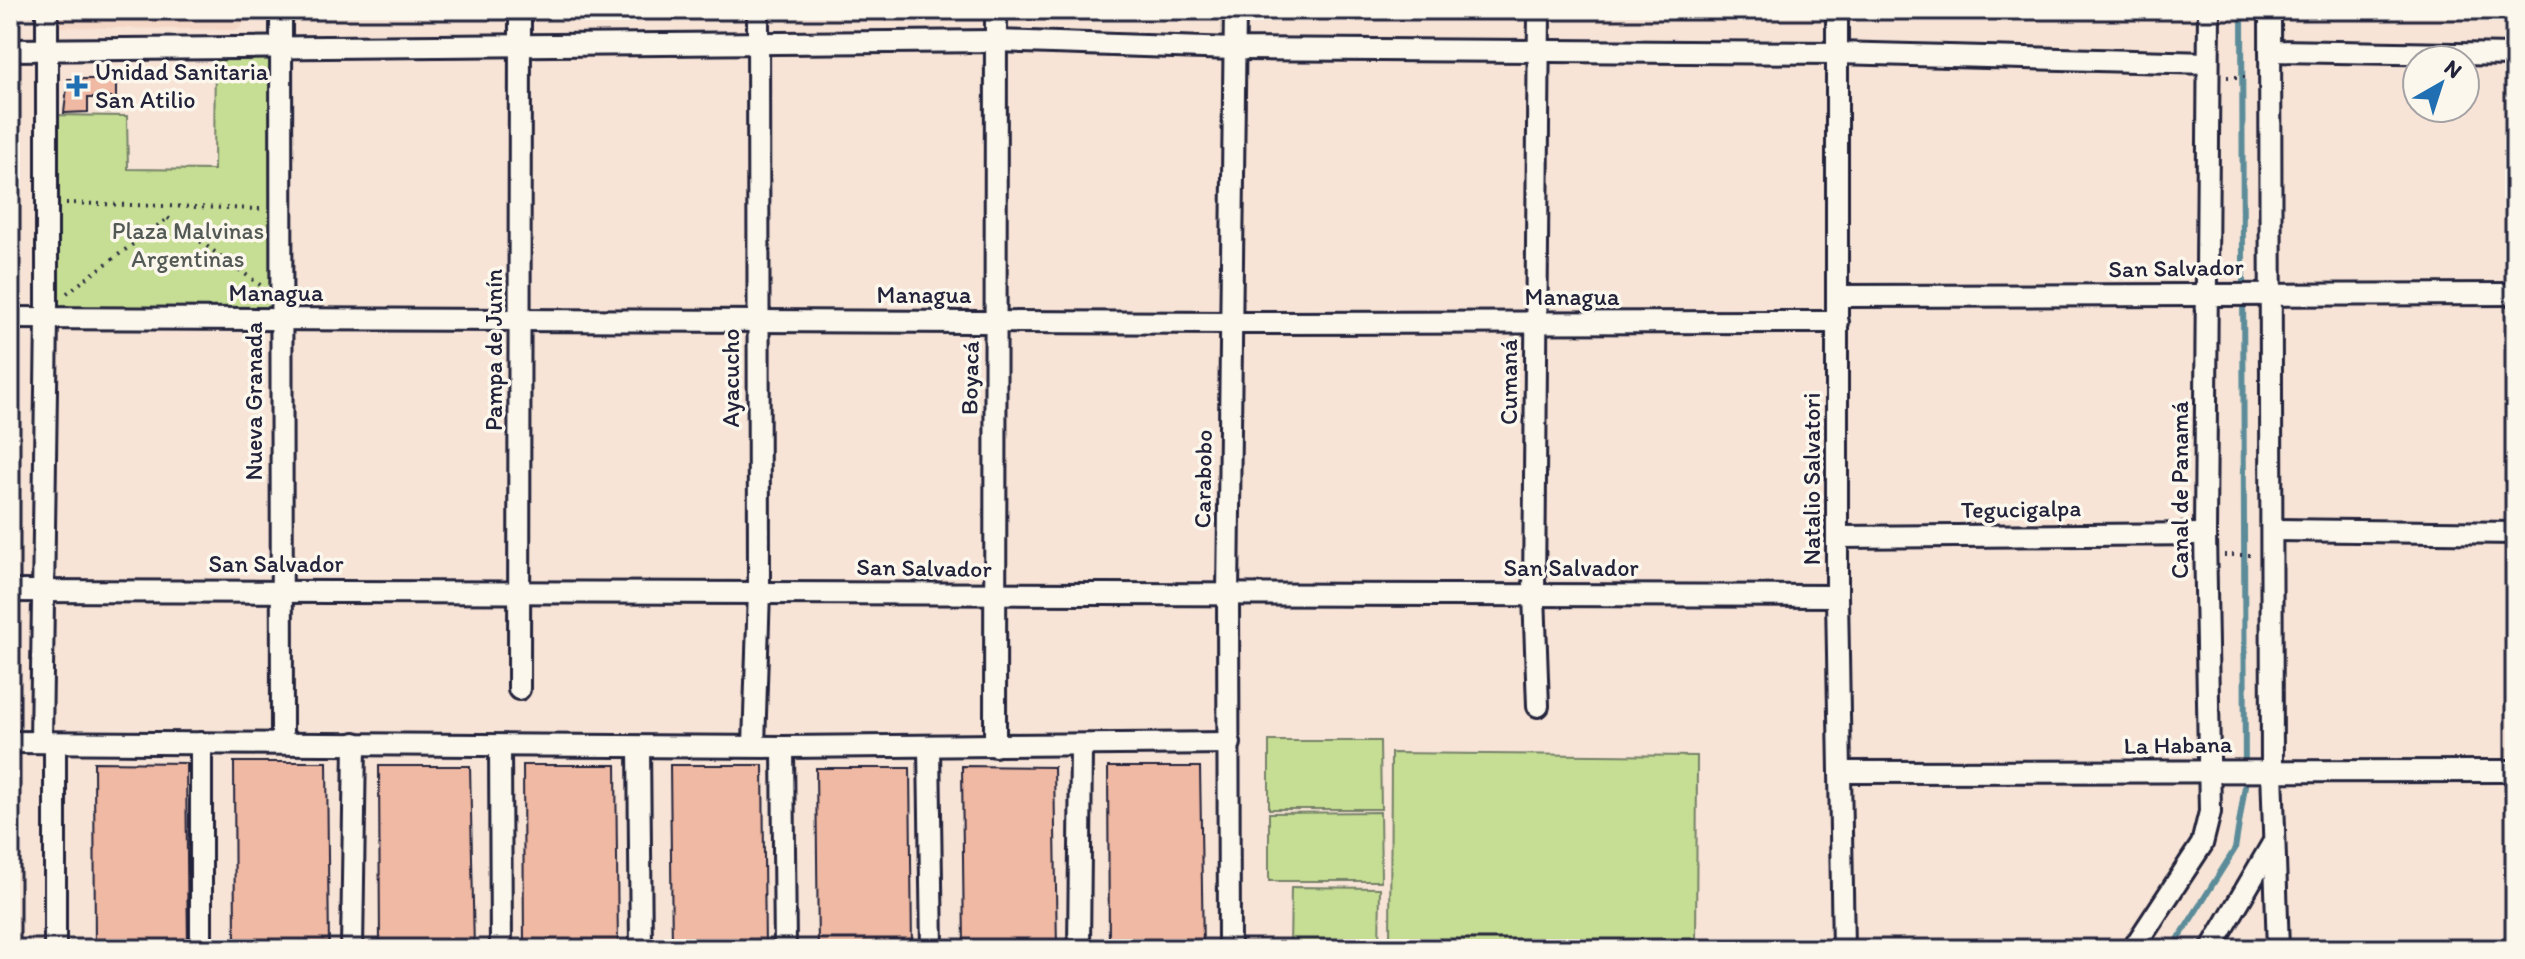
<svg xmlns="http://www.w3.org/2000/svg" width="2525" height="959" viewBox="0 0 2525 959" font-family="Itim,sans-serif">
<rect width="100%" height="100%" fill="#f7e4d6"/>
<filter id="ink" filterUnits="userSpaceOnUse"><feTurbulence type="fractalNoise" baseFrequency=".0125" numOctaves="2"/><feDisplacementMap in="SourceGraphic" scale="16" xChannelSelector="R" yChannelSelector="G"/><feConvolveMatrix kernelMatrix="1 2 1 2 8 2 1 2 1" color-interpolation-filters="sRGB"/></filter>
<g filter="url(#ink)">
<polygon fill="#f5d7c7" points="54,10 255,10 238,30 54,27"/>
<g fill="#c6de93" stroke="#748067" stroke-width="2">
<polygon points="215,48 281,49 280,320 47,318 48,115 127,116 128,169 214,170"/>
<polygon points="1269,741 1380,741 1381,809 1269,809"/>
<polygon points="1391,753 1697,756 1696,949 1390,949"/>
<polygon points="1380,812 1381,881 1269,881 1269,813"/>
<polygon points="1291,887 1380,888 1379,949 1290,949"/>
</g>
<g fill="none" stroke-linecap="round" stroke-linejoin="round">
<polyline stroke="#5b8c99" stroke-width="6" points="2172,949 2235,849 2245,786 2242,10"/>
</g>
<g fill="#efb9a3" stroke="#22223b" stroke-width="2">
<polygon points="68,79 116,79 116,98 88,98 88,112 64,113"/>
<polygon points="94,762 186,763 188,949 95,948"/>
<polygon points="234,762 327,762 329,949 235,948"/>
<polygon points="523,765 616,765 618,949 524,949"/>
<polygon points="670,765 763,765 765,949 672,949"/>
<polygon points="379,766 470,766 474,949 380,949"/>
<polygon points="962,766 1054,767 1057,949 964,949"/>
<polygon points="1108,767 1200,767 1203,949 1109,949"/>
<polygon points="816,768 910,768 912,949 818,949"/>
</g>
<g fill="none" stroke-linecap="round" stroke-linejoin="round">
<g stroke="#22223b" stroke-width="26">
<g id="minor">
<polyline points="281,10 282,743"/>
<polyline points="1837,10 1837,596 1843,949"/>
<polyline points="2270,10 2272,770 2278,949"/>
<polyline points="10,50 996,41 1234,49 1836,53 2208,63"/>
<polyline points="2270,51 2515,55"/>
<polyline points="1838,296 2515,294"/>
<polyline points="10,318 1232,323 1838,322"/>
<polyline points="2273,530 2515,533"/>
<polyline points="1839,537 2205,534"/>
<polyline points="10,591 1837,596"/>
<polyline points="519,689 520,10"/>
<polyline points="1538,706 1534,594 1539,10"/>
<polyline points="10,742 783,747 1230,743"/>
<polyline points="41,742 47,318 47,10"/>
<polyline points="201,743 201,949"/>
<polyline points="754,745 759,591 758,10"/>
<polyline points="500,746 501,949"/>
<polyline points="995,746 996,10"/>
<polyline points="639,747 641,949"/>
<polyline points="783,747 785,949"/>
<polyline points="929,747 932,949"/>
<polyline points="1842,772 2515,771"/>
<polyline points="55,949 55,743"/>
<polyline points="352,949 355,743"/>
<polyline points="1079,949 1081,748"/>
<polyline points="1229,949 1228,595 1235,10"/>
<polyline points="2133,949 2202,844 2210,812 2205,534 2209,10"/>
<polyline points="2211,949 2273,843"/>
</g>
</g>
<g stroke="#22223b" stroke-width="4" stroke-dasharray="2 6" stroke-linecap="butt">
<polyline points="2227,77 2250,77"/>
<polyline points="66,203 261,209"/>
<polyline points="168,218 263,287"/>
<polyline points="67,293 168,218"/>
<polyline points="2224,555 2251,555"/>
</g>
<use href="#minor" stroke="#fbf7ec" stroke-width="20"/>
</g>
</g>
<path fill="#1f6fb2" stroke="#fbf7ec" stroke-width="3" d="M73 74h8v8h8v8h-8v8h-8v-8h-8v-8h8z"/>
<g text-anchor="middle" stroke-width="7" stroke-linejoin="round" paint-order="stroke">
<g font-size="24" fill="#22223b" stroke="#fbf7ec" text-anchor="start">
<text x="95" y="80">Unidad Sanitaria<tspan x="95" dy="28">San Atilio</tspan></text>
</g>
<g font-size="24" fill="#535a55" stroke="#fbf7ec">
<text x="188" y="239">Plaza Malvinas<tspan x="188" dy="28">Argentinas</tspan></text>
</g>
<g font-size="24" fill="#22223b" stroke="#fbf7ec">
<text transform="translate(2176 268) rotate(-1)" y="8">San Salvador</text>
<text x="276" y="301">Managua</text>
<text x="924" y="303">Managua</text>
<text x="1572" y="305">Managua</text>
<text transform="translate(494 350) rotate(-90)" y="8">Pampa de Junín</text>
<text transform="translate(731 378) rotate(-90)" y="8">Ayacucho</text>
<text transform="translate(970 378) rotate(-89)" y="8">Boyacá</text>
<text transform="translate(1509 382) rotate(-90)" y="8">Cumaná</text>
<text transform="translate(254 401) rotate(-90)" y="8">Nueva Granada</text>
<text transform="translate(1203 479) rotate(-89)" y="8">Carabobo</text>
<text transform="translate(1812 479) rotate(-90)" y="8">Natalio Salvatori</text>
<text transform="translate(2180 490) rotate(-90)" y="8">Canal de Panamá</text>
<text transform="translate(2021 509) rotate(-1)" y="8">Tegucigalpa</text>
<text x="276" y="572">San Salvador</text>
<text transform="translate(924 568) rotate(1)" y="8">San Salvador</text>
<text x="1571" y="576">San Salvador</text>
<text transform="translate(2178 745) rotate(-1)" y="8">La Habana</text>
</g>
</g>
<rect width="2525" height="959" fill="none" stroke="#fbf7ec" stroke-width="40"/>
<rect x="20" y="20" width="2485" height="919" fill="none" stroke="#22223b" stroke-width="3" filter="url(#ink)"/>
<g transform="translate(2441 84) rotate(39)"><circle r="38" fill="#fbf7ec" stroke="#a4a2a5" stroke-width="2"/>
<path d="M0-6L14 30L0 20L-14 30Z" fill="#1f6fb2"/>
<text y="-12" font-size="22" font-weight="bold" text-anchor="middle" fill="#22223b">N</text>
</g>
</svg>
